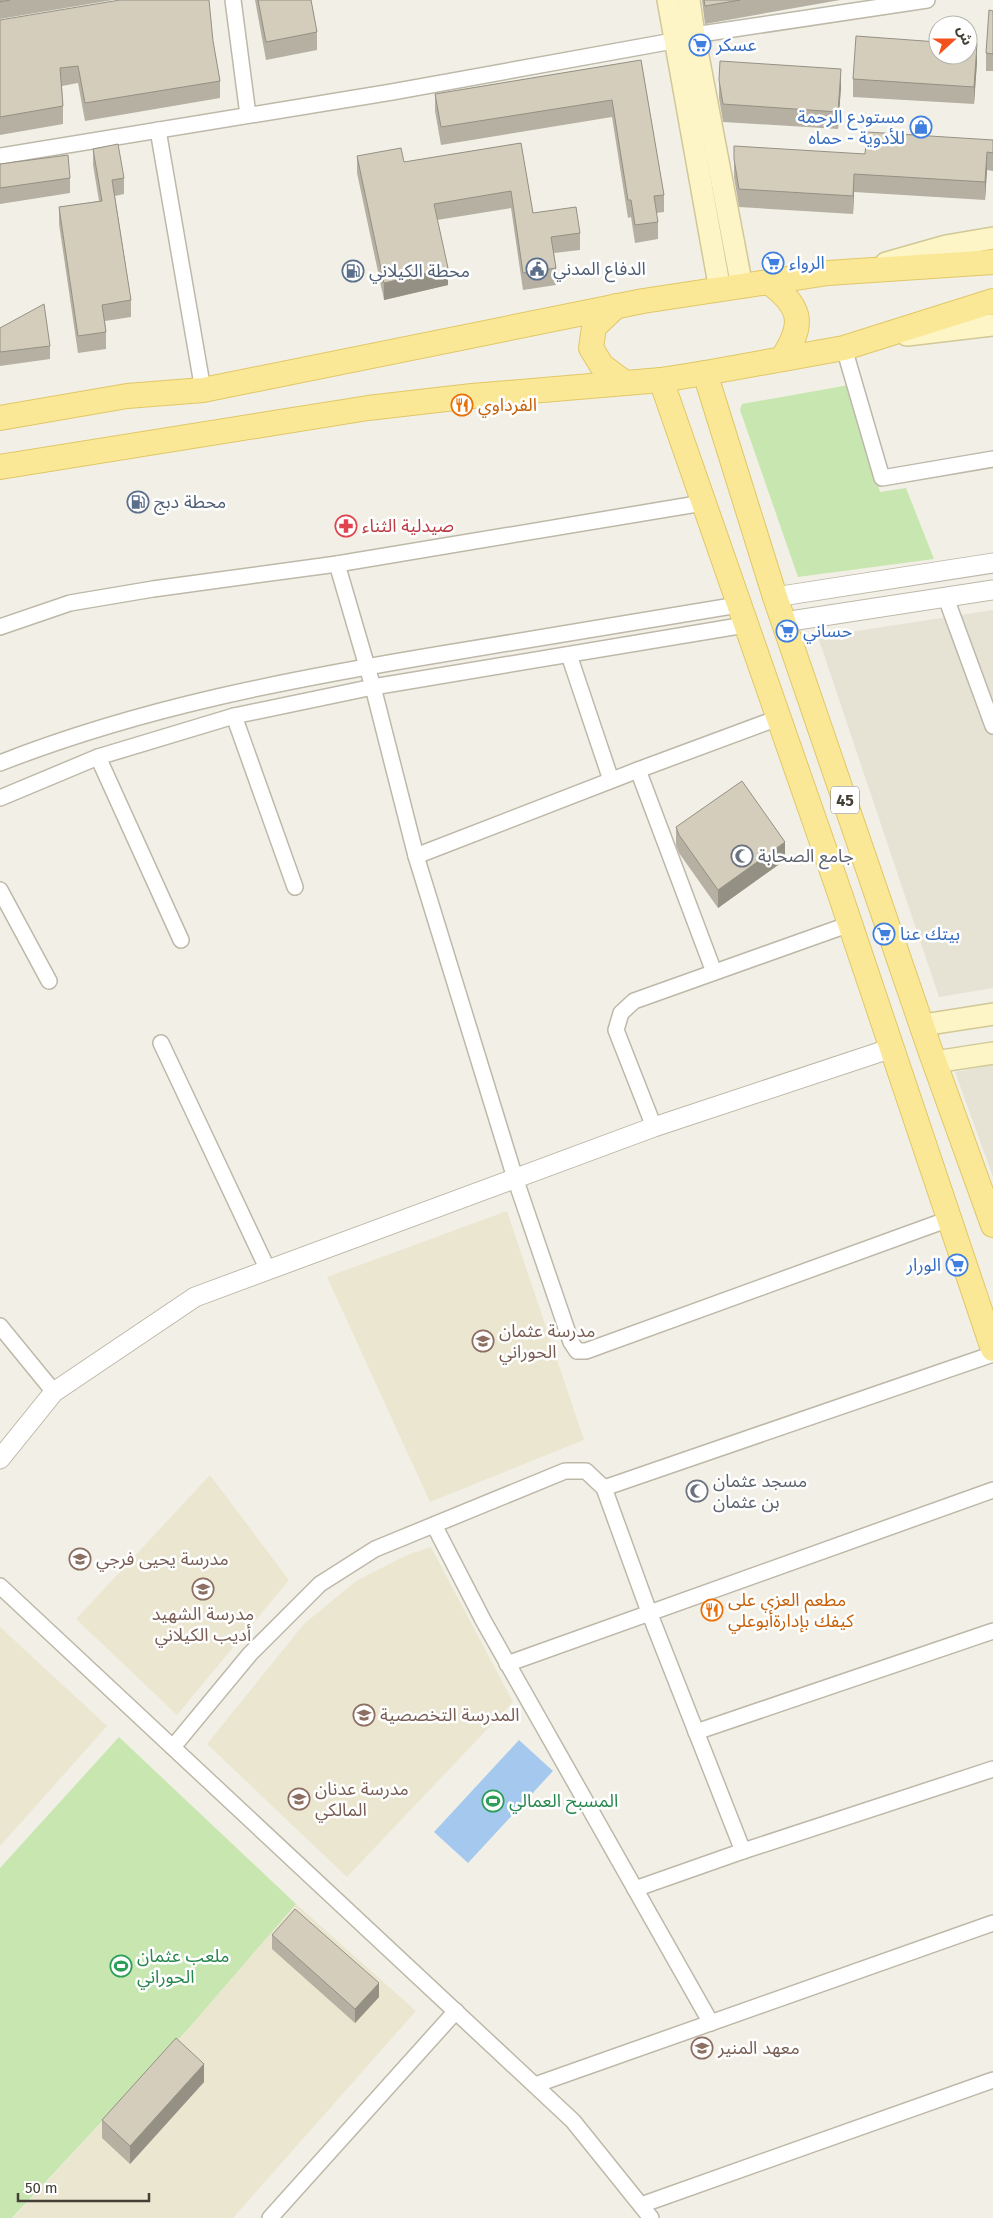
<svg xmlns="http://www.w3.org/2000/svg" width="993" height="2218" viewBox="0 0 993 2218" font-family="'Fira Sans','Noto Sans Arabic',sans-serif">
<rect width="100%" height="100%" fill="#f2f0e6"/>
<g fill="#e6e2d4">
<polygon points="993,610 993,988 939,997 818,637"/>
<polygon points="993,1065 993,1177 955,1072"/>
</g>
<g fill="#ebe6d0">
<polygon points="507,1211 584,1440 430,1502 327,1277"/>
<polygon points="210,1475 289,1580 177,1715 76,1619"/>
<polygon points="431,1547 513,1702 347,1877 207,1744 304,1624 356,1581 407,1555"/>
<polygon points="0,1627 107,1726 0,1846"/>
<polygon points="296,1904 416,2011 233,2218 13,2218 188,2029"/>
</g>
<g fill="#c8e6b0">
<polygon points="849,385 880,492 906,488 934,559 798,577 740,410 742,404"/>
<polygon points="119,1737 296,1904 188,2029 12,2218 0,2218 0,1868"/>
</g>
<polygon fill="#a4c8ee" points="519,1740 553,1771 468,1863 434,1832"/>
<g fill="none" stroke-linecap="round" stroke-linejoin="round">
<g stroke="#beb8a9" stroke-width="18">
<g id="minor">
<polyline points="233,0 248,115"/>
<polyline points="158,130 203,390"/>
<polyline points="0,156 392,92 673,41 694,35 927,0"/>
<polyline points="844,348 882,478 993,459"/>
<polyline points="337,564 373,687 416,856 515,1178 571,1342 577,1351 586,1351 949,1219"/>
<polyline points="946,598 993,726"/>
<polyline points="0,627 70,603 153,589 337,564 703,503"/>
<polyline points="569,655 611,780"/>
<polyline points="234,716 295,887"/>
<polyline points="98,757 181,940"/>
<path d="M0,763C142,707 292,679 442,654C541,638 639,621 738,605"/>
<polyline points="638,770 714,972"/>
<polyline points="0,798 98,757 234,716 373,687 745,625"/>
<polyline points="416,856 638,770 778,718"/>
<polyline points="0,890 49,981"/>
<polyline points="161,1043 268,1270"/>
<polyline points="654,1127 616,1030 621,1013 634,1001 850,924"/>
<polyline points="0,1326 54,1392"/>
<polyline points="604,1488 993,1354"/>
<polyline points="434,1525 483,1620 711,2023"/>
<polyline points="0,1586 573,2121 651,2218"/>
<polyline points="507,1664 993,1490"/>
<polyline points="696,1732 993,1631"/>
<polyline points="173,1747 250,1654 320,1584 375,1549 565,1471 586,1471 604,1488 649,1612 743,1851"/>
<polyline points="635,1889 743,1851 993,1769"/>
<polyline points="535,2085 993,1923"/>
<polyline points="641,2205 993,2080"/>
<polyline points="270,2218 456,2011"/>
</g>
</g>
<g stroke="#beb8a9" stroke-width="21">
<g id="tertiary">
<polyline points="775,597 993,563"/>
<polyline points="784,622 993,590"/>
<polyline points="0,1459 54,1392 195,1297 654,1127 892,1048"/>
</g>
</g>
<g stroke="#d1c797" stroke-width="24">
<g id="secondary">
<polyline points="668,0 720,290"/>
<polyline points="689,0 694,35 742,287"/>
<polyline points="886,263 946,246 993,238"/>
<polyline points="907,335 993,325"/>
<polyline points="923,1025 993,1014"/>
<polyline points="935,1062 993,1053"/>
</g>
</g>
<g stroke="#e0c767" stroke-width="26">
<g id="primary">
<path d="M770,283C803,308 804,325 782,359"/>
<polyline points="616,306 594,327 591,348 602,366 625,383"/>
<polyline points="705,373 775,597 930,1050 993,1225"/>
<polyline points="661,380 840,894 993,1349"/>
<polyline points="0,418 127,396 203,390 643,301 828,273 993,262"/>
<polyline points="0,467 368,408 472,396 661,380 705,373 844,348 993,301"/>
</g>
</g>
<use href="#minor" stroke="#fff" stroke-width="15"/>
<use href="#tertiary" stroke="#fff" stroke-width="19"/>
<use href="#secondary" stroke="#fdf5c6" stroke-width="21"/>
<use href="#primary" stroke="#fbe897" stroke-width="24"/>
</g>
<g fill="#b6b0a2">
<polygon points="0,0 113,0 0,19"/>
<polygon points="255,0 311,0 317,32 317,50 266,60"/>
<polygon points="702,0 840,0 705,24"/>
<polygon points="993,11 993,71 986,71 986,53"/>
<polygon points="0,20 213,41 220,81 220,98 85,121 78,83 62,86 63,106 63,124 0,135"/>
<polygon points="641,60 664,195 664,212 656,213 658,222 658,239 635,243 631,217 628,218 612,117 441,145 435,111 435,94"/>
<polygon points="977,62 974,104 853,97 853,79"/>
<polygon points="719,80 841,87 838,129 723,122 719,98"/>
<polygon points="993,140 993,171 987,170 985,200 854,192 853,214 739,207 734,177 734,159 865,154"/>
<polygon points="521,143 533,213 580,233 580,250 554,253 556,268 556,285 523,290 511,208 437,220 448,285 384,300 357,173 357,156 404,162"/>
<polygon points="93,149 124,178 124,194 115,196 131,300 131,317 105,321 106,332 106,349 78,353 59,224 59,207 99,201 93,165"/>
<polygon points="0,164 70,178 70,193 0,204"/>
<polygon points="0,328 50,346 50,359 0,366"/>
<polygon points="676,827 785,860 718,908 679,853 676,845"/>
<polygon points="272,1935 379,1997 355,2023 272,1949"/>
<polygon points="204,2082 130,2164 102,2138 102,2120"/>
</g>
<g fill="#949084">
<polygon points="977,44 977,62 974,104 974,87"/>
<polygon points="841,69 841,87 838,129 838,112"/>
<polygon points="987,152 987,170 985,200 985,182"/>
<polygon points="854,174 854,192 853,214 853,196"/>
<polygon points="448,268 448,285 384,300 384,283"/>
<polygon points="785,842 785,860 718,908 718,890"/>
<polygon points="379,1983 379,1997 355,2023 355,2009"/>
<polygon points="204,2064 204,2082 130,2164 130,2146"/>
</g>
<g fill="#d4cdbc" stroke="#949084">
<polygon points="0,0 10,0 0,2"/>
<polygon points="120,0 209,0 213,41 220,81 85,103 78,66 60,68 63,106 0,117 0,20"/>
<polygon points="258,0 311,0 317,32 266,42"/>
<polygon points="704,0 740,0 705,6"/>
<polygon points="989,10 993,11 993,54 986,53"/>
<polygon points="856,36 938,42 938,55 968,55 968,43 977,44 974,87 853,79"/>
<polygon points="641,60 664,195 654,196 658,222 635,225 631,200 628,200 612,100 441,127 435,94"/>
<polygon points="720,61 841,69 838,112 723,104 719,80"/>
<polygon points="867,132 993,140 993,153 987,152 985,182 854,174 853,196 739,189 734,159 734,146 865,154"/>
<polygon points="521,143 533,213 576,207 580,233 551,237 556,268 523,273 511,191 434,204 448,268 384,283 357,156 401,148 404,162"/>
<polygon points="118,144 124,178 112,180 131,300 102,305 106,332 78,336 59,207 102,201 93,149"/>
<polygon points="68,155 70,178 0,188 0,164"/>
<polygon points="44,304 50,346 0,352 0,328"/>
<polygon points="742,781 785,842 718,890 679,835 676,827"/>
<polygon points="295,1909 379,1983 355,2009 272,1935"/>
<polygon points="176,2038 204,2064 130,2146 102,2120"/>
</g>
<defs>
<g id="supermarket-ring" transform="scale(1.125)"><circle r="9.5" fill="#fff" stroke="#3f7fe0" stroke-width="1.5"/><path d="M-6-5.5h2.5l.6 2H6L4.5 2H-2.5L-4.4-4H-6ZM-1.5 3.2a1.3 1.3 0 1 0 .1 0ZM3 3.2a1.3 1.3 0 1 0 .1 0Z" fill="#3f7fe0"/></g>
<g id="shop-ring" transform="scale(1.125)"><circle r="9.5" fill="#fff" stroke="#3f7fe0" stroke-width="1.5"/><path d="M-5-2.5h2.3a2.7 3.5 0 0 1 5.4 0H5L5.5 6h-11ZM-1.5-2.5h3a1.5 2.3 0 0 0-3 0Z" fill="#3f7fe0"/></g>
<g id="civic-ring" transform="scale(1.125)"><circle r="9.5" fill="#fff" stroke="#5c6f8a" stroke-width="1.5"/><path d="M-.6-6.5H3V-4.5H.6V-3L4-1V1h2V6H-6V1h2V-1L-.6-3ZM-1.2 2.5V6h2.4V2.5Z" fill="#5c6f8a"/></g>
<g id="fuel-ring" transform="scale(1.125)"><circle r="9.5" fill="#fff" stroke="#5c6f8a" stroke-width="1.5"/><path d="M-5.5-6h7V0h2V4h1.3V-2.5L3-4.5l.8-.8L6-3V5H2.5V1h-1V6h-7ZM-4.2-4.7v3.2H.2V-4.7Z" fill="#5c6f8a"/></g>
<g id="restaurant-ring" transform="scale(1.125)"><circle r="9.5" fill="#fff" stroke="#e8710a" stroke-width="1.5"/><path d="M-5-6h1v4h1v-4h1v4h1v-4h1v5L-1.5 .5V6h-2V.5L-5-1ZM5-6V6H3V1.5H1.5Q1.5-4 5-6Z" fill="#e8710a"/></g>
<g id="pharmacy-ring" transform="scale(1.125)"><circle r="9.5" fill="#fff" stroke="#e0444e" stroke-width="1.5"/><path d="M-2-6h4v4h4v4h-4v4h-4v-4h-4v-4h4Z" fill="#e0444e"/></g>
<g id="mosque-ring" transform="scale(1.125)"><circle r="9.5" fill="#fff" stroke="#6b7280" stroke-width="1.5"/><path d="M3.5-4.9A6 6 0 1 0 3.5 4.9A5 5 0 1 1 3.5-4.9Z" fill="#6b7280"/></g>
<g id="school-ring" transform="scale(1.125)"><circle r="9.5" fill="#fff" stroke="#8d6e63" stroke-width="1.5"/><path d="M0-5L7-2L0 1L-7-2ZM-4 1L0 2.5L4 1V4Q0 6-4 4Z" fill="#8d6e63"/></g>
<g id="stadium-ring" transform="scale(1.125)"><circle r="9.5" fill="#fff" stroke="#2e9e5b" stroke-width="1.5"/><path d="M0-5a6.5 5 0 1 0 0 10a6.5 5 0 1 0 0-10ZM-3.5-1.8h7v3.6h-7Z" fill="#2e9e5b"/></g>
</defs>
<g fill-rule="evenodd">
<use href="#supermarket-ring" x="700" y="45"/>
<use href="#shop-ring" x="921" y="127"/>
<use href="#supermarket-ring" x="773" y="263"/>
<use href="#civic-ring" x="537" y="269"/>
<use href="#fuel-ring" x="353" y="271"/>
<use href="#restaurant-ring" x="462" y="405"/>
<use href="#fuel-ring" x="138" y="502"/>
<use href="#pharmacy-ring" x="346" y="526"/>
<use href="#supermarket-ring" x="787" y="631"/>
<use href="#mosque-ring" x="742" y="856"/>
<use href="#supermarket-ring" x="884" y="934"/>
<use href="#supermarket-ring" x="957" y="1265"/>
<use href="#school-ring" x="483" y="1341"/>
<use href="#mosque-ring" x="697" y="1491"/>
<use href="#school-ring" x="80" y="1559"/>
<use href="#school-ring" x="203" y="1589"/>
<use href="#restaurant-ring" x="712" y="1610"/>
<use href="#school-ring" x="364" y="1715"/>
<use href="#school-ring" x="299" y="1799"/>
<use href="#stadium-ring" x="493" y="1801"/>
<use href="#stadium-ring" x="121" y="1966"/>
<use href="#school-ring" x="702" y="2048"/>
</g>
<g text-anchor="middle" stroke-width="5" stroke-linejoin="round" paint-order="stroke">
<rect fill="#fff" stroke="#7d7972" stroke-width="1" x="831" y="786.5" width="28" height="27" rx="4"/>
<g font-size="16" font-weight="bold" fill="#454035">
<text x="845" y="806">45</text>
</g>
<g font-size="18" fill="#366cbe" stroke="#fff" text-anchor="start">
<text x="716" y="51">عسكر</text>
<text x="905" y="123" text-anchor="end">مستودع الرحمة<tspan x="905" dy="21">للأدوية - حماه</tspan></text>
<text x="789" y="269">الرواء</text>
<text x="803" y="637">حساني</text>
<text x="900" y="940">بيتك عنا</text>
<text x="941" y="1271" text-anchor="end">الورار</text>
</g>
<g font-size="18" fill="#4e5e75" stroke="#fff" text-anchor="start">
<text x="553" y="275">الدفاع المدني</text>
<text x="369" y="277">محطة الكيلاني</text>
<text x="154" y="508">محطة دبج</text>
</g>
<g font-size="18" fill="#c56008" stroke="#fff" text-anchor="start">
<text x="478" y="411">الفرداوي</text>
<text x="728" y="1606">مطعم العزي على<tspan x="728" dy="21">كيفك بإدارةأبوعلي</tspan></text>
</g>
<g font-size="18" fill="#be3a42" stroke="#fff" text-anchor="start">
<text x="362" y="532">صيدلية الثناء</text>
</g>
<g font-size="18" fill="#5b616d" stroke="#fff" text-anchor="start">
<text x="758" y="862">جامع الصحابة</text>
<text x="713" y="1487">مسجد عثمان<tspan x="713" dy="21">بن عثمان</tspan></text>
</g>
<g font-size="18" fill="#785e54" stroke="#fff" text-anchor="start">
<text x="499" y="1337">مدرسة عثمان<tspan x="499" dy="21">الحوراني</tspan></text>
<text x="96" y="1565">مدرسة يحيى فرجي</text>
<text x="203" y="1620" text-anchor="middle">مدرسة الشهيد<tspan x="203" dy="21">أديب الكيلاني</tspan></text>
<text x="380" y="1721">المدرسة التخصصية</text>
<text x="315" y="1795">مدرسة عدنان<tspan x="315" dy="21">المالكي</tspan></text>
<text x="718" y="2054">معهد المنير</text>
</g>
<g font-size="18" fill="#27864d" stroke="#fff" text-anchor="start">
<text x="509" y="1807">المسبح العمالي</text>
<text x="137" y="1962">ملعب عثمان<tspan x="137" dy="21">الحوراني</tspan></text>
</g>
</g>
<g transform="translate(953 40) rotate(69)"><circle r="24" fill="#ffffff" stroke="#b5b3ae"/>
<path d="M0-4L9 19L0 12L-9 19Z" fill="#f3521c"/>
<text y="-8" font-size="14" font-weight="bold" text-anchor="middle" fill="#454035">ش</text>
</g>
<path d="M18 2193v8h131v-8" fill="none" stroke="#454035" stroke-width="2.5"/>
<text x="25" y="2193" font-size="15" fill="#454035" stroke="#ffffff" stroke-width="4" paint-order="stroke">50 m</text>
</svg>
